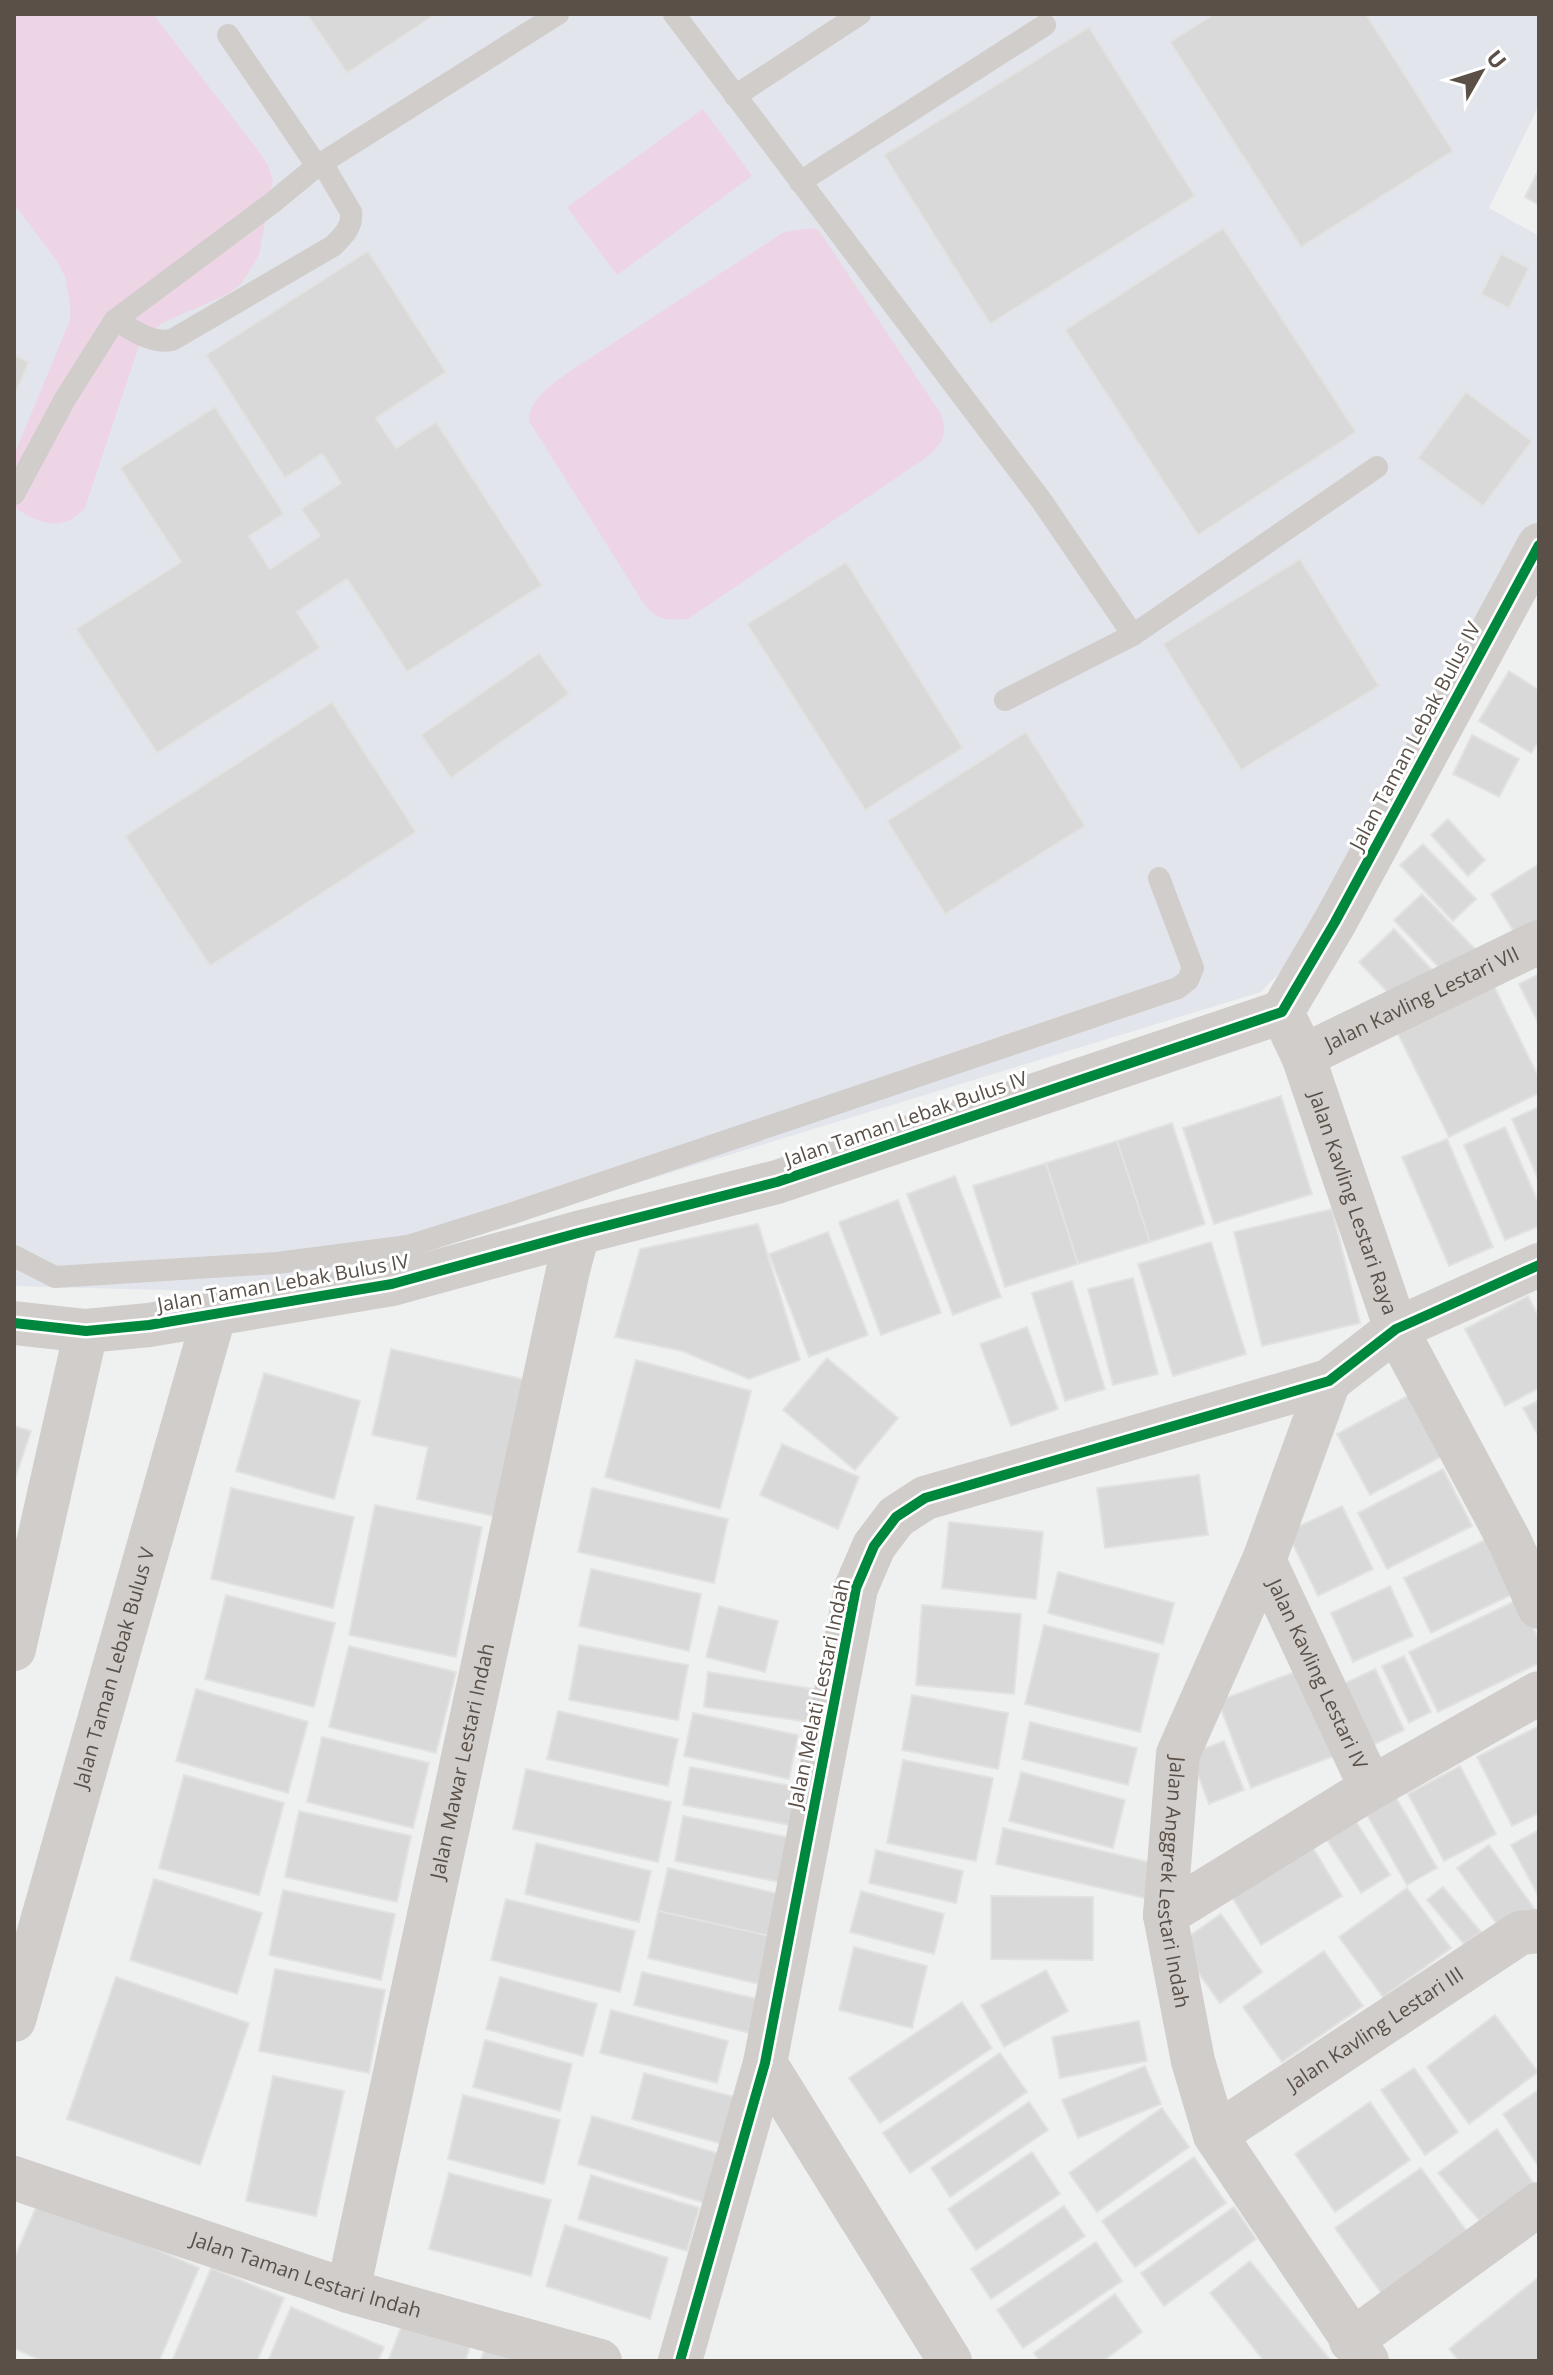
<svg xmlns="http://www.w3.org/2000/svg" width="1553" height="2375" viewBox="0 0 1553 2375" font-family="'Open Sans',sans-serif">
<rect width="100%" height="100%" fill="#eff0f0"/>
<polygon fill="#e3e5ec" points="14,14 1539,14 1539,105 1489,208 1539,236 1539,547 1354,895 1261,992 278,1293 14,1286"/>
<g fill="#edd5e5">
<path d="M14,14H153L257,149L268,165L273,180L259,255L242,283L228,294L162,323L140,343L85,508C62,533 38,524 14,507V455L70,320V304L65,277L57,261L14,204Z"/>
<polygon points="703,109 752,176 617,275 567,207"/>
<path d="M812,228L818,230L822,235L941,414C948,435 943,442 927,457L688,619C666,620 659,622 644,604L529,421C529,399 551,386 567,373L784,232Z"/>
</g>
<g fill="#d9d9d9" stroke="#e2e2e1" stroke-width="2">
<polygon points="307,14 436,14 347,73"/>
<polygon points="1214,14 1366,14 1453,151 1301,247 1170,42"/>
<polygon points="1089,27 1195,196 990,324 884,155"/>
<polygon points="1539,169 1539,205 1525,197"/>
<polygon points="1223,228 1356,432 1198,535 1065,330"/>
<polygon points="368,251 446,372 376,418 396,448 436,422 542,585 407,672 347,579 297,612 320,648 157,753 76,629 181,562 120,468 215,407 284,514 249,536 270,569 320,536 301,509 341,483 322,454 285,478 206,355"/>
<polygon points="1501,254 1529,268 1509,308 1481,294"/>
<polygon points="14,355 29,362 14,396"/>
<polygon points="1466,392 1532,441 1483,506 1418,458"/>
<polygon points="1300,559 1379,686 1241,770 1163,644"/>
<polygon points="846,562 963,748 865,810 747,624"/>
<polygon points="539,653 569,694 451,778 421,735"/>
<polygon points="1509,671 1539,690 1539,741 1531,753 1479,721"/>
<polygon points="332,702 416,832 210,966 125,836"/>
<polygon points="1026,732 1085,826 945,914 887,821"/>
<polygon points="1472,735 1519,759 1499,797 1453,774"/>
<polygon points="1448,819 1485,860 1468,876 1431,835"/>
<polygon points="1423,844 1476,899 1453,921 1400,865"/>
<polygon points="1539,864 1539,924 1517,937 1491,894"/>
<polygon points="1422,894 1476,950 1448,977 1394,920"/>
<polygon points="1394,929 1433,971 1399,1004 1359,962"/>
<polygon points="1539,974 1539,1025 1519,984"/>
<polygon points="1490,978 1539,1078 1539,1093 1449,1137 1394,1026"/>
<polygon points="1281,1096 1312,1194 1214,1224 1183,1128"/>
<polygon points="1539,1107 1539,1181 1512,1119"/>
<polygon points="1172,1123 1205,1224 1150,1242 1117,1141"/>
<polygon points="1505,1127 1539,1204 1539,1226 1505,1240 1464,1145"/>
<polygon points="1447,1139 1493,1247 1449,1266 1402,1157"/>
<polygon points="1117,1141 1150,1242 1078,1264 1046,1163"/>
<polygon points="1046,1163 1078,1264 1005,1287 973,1186"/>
<polygon points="955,1176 1001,1297 953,1315 907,1194"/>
<polygon points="898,1200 941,1313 881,1335 839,1222"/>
<polygon points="1332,1209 1360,1323 1262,1346 1234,1232"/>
<polygon points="758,1224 800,1360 749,1379 682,1351 615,1337 640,1249"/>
<polygon points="828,1232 868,1335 809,1357 769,1254"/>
<polygon points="1211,1242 1246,1354 1173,1376 1138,1264"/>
<polygon points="1133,1278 1158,1374 1113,1385 1088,1289"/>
<polygon points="1072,1281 1105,1389 1065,1401 1032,1293"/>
<polygon points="1528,1296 1539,1317 1539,1388 1505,1406 1465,1329"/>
<polygon points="1027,1327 1058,1409 1011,1426 980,1344"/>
<polygon points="391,1349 535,1382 498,1517 417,1499 428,1447 372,1435"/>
<polygon points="827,1358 898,1418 855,1470 783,1410"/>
<polygon points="636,1360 751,1391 720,1509 605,1477"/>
<polygon points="264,1373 360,1401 334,1499 236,1471"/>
<polygon points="1424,1387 1457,1448 1370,1495 1337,1434"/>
<polygon points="1539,1400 1539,1437 1523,1408"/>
<polygon points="14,1426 31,1431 14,1482"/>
<polygon points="782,1444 859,1477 838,1529 760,1495"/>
<polygon points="1443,1469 1472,1526 1387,1569 1358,1513"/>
<polygon points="1199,1475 1208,1535 1105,1548 1097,1488"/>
<polygon points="231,1488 354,1517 333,1608 211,1579"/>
<polygon points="592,1488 728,1519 714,1583 578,1552"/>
<polygon points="375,1505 482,1527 456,1657 349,1635"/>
<polygon points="1342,1506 1373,1569 1318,1596 1287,1532"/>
<polygon points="949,1522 1043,1532 1036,1599 942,1588"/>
<polygon points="1500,1533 1526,1588 1431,1633 1404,1578"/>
<polygon points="591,1569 701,1594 689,1651 579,1626"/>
<polygon points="1058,1572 1174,1603 1163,1644 1048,1613"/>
<polygon points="1390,1586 1413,1636 1353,1662 1331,1613"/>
<polygon points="226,1595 335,1623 314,1707 205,1679"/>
<polygon points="1519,1599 1539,1640 1539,1663 1438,1712 1409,1652"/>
<polygon points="922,1605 1021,1614 1014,1694 916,1685"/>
<polygon points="719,1606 778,1621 765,1672 706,1657"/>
<polygon points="1044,1625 1159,1654 1140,1732 1025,1704"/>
<polygon points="579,1645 688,1665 678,1720 569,1700"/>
<polygon points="349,1646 456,1672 436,1753 329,1727"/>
<polygon points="1404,1656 1431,1712 1409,1723 1382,1666"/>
<polygon points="1375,1669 1404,1730 1367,1748 1337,1687"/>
<polygon points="1300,1670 1334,1756 1251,1788 1218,1701"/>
<polygon points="708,1672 814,1689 810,1722 704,1707"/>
<polygon points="196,1689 308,1722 288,1793 176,1761"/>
<polygon points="912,1695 1008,1713 998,1769 902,1750"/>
<polygon points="558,1711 678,1739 668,1786 547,1759"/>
<polygon points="693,1713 798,1735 789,1779 684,1756"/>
<polygon points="1030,1722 1137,1748 1128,1785 1022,1759"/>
<polygon points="1539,1726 1539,1813 1512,1826 1477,1757"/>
<polygon points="322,1737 429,1763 413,1828 307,1802"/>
<polygon points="1224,1741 1244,1790 1209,1804 1190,1754"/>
<polygon points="903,1760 993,1778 976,1861 887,1843"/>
<polygon points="1460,1766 1496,1834 1444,1861 1408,1794"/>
<polygon points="690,1767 797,1787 790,1825 683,1805"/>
<polygon points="526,1769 671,1802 658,1862 513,1829"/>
<polygon points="1021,1772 1125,1800 1113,1848 1009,1821"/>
<polygon points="184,1775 284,1803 259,1895 159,1868"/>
<polygon points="1395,1796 1437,1868 1407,1885 1366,1813"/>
<polygon points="299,1811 411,1836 397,1902 285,1877"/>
<polygon points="683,1816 792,1838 784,1883 675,1861"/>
<polygon points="1353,1817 1390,1875 1361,1893 1324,1835"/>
<polygon points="1003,1828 1153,1863 1145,1898 996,1864"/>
<polygon points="1539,1830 1539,1897 1511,1845"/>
<polygon points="536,1843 651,1871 639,1922 525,1894"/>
<polygon points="1489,1845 1536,1911 1504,1934 1457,1868"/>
<polygon points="1313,1848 1342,1896 1261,1945 1232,1897"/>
<polygon points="876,1850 963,1871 956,1903 869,1883"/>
<polygon points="668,1868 779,1894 770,1936 658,1911"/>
<polygon points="154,1879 262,1913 237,1994 130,1960"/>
<polygon points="1443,1887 1481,1932 1464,1944 1427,1900"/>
<polygon points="1407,1888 1451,1948 1383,1997 1339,1937"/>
<polygon points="283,1890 395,1914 381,1980 269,1955"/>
<polygon points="861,1891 944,1914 934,1954 850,1932"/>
<polygon points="991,1896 1093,1897 1093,1960 991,1959"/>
<polygon points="506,1899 635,1931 620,1992 491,1960"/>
<polygon points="658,1911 770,1936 759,1984 648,1958"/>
<polygon points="1221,1914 1262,1972 1220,2003 1178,1944"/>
<polygon points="854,1947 927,1966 912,2028 839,2010"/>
<polygon points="1324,1951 1363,2006 1282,2062 1243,2007"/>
<polygon points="275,1969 385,1990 369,2073 259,2051"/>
<polygon points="1046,1970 1068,2011 1004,2047 981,2005"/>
<polygon points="642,1972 766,2001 758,2035 634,2005"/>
<polygon points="116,1977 249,2023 200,2165 67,2119"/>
<polygon points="500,1977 597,2004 583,2056 486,2029"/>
<polygon points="962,2002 992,2048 880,2123 849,2078"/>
<polygon points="611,2010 728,2041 717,2083 600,2053"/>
<polygon points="1495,2015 1538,2072 1469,2124 1427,2067"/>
<polygon points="1139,2021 1147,2061 1060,2078 1052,2037"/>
<polygon points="485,2040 572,2064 560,2111 473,2087"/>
<polygon points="1000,2053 1027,2092 910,2173 883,2133"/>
<polygon points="1145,2066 1161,2104 1078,2138 1062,2100"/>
<polygon points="1414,2068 1458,2132 1425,2155 1381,2090"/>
<polygon points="644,2073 738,2098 726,2145 632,2119"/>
<polygon points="273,2076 344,2091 316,2216 246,2201"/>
<polygon points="1537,2091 1539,2094 1539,2167 1503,2114"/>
<polygon points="463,2095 560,2120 544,2184 448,2159"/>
<polygon points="1029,2102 1048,2130 950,2197 931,2168"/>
<polygon points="1370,2102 1410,2160 1335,2212 1295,2154"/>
<polygon points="1162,2108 1189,2147 1097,2212 1069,2173"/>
<polygon points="592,2116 723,2155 708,2204 578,2164"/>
<polygon points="1497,2129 1535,2186 1479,2220 1438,2173"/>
<polygon points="1032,2152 1060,2194 976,2250 948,2209"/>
<polygon points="1194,2157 1226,2203 1135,2267 1102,2221"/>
<polygon points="1421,2168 1473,2240 1387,2301 1335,2228"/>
<polygon points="449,2173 551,2200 531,2276 429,2249"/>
<polygon points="591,2175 699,2208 687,2251 578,2219"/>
<polygon points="40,2198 199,2268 159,2361 42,2361 14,2348 14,2259"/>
<polygon points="1064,2206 1085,2236 991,2299 971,2269"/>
<polygon points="1234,2207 1256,2239 1164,2306 1141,2273"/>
<polygon points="565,2225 668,2258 650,2319 546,2286"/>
<polygon points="1096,2242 1122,2281 1023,2348 997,2310"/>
<polygon points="1250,2261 1331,2361 1264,2361 1210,2293"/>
<polygon points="211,2268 284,2298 257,2361 172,2361"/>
<polygon points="1539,2277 1539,2361 1459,2361 1449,2349"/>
<polygon points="1115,2294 1142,2332 1103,2361 1040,2361 1034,2353"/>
<polygon points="291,2307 384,2347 378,2361 268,2361"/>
<polygon points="407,2312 473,2338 465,2361 388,2361"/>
<polygon points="487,2344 528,2361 480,2361"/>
</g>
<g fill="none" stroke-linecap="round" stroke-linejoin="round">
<g stroke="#d0cdcb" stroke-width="22">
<polyline points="674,14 1041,500 1133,635 1005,700"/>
<polyline points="228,35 317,166"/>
<polyline points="735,96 860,14"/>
<polyline points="800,182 1045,25"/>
<path d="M115,320C133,330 151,344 172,340L333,246C343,236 353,227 351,212L322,163"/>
<polyline points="14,494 65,399 115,320 272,203 317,166 558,14"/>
<polyline points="1133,635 1377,467"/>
<polyline points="14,1256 55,1277 277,1263 408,1246 510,1214 1178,988 1188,980 1193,968 1159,878"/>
</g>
<g stroke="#d0cdcb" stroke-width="44">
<path id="s1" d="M1282,1012L1303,1056L1396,1329L1510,1542L1539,1607"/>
<path id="s2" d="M1303,1056L1539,942"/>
<polyline points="14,1323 86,1331 149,1325 392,1284 578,1233 777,1182 1282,1012 1335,922 1539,545"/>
<path id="s3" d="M1329,1381L1264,1560L1178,1754L1165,1915L1193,2061L1215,2135L1367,2361"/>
<path id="s4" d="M1264,1560L1371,1788"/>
<polyline points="14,1649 86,1331"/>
<polyline points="1165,1915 1371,1788 1539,1693"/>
<path id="s5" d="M14,2020L214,1316"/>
<polyline points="765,2063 950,2361"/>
<path id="s6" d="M1215,2135L1520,1933L1539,1931"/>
<path id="s7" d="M14,2178L348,2291L600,2361"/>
<path id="s8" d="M348,2291L568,1270L578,1233"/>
<polyline points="1351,2341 1539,2204"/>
<polyline points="680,2361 765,2063 856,1588 874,1546 896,1517 925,1498 1329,1381 1396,1329 1539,1265"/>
</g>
<g stroke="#fff" stroke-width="15">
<g id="cycleway">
<polyline points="14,1323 86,1331 149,1325 392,1284 578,1233 777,1182 1282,1012 1335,922 1539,545"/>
<polyline points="680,2361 765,2063 856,1588 874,1546 896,1517 925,1498 1329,1381 1396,1329 1539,1265"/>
</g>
</g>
<use href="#cycleway" stroke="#00873e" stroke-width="10"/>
</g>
<g text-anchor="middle" stroke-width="6" stroke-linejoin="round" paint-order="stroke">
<g font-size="20" fill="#5a5048" stroke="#fff">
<text transform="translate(1415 736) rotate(-62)" y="7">Jalan Taman Lebak Bulus IV</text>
<text dy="7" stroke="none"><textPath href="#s2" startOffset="132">Jalan Kavling Lestari VII</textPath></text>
<text transform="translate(906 1119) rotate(-19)" y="7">Jalan Taman Lebak Bulus IV</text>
<text dy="7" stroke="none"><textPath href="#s1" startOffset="204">Jalan Kavling Lestari Raya</textPath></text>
<text transform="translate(283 1283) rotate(-10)" y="7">Jalan Taman Lebak Bulus IV</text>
<text dy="7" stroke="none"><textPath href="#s5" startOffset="366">Jalan Taman Lebak Bulus V</textPath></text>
<text dy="7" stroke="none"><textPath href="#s4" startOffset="126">Jalan Kavling Lestari IV</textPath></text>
<text transform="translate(819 1693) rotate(-78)" y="7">Jalan Melati Lestari Indah</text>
<text dy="7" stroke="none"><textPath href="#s8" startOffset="542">Jalan Mawar Lestari Indah</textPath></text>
<text dy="7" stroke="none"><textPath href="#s3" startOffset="532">Jalan Anggrek Lestari Indah</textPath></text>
<text dy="7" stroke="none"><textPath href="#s6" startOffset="192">Jalan Kavling Lestari III</textPath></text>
<text dy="7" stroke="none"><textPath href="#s7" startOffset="308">Jalan Taman Lestari Indah</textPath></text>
</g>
</g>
<rect width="1553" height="2375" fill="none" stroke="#5a5048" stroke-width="32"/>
<g transform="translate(1481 72) rotate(51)" stroke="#ffffff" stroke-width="6" paint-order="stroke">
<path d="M0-6L14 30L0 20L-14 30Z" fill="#5a5048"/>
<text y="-12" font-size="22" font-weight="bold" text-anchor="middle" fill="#5a5048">U</text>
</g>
</svg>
